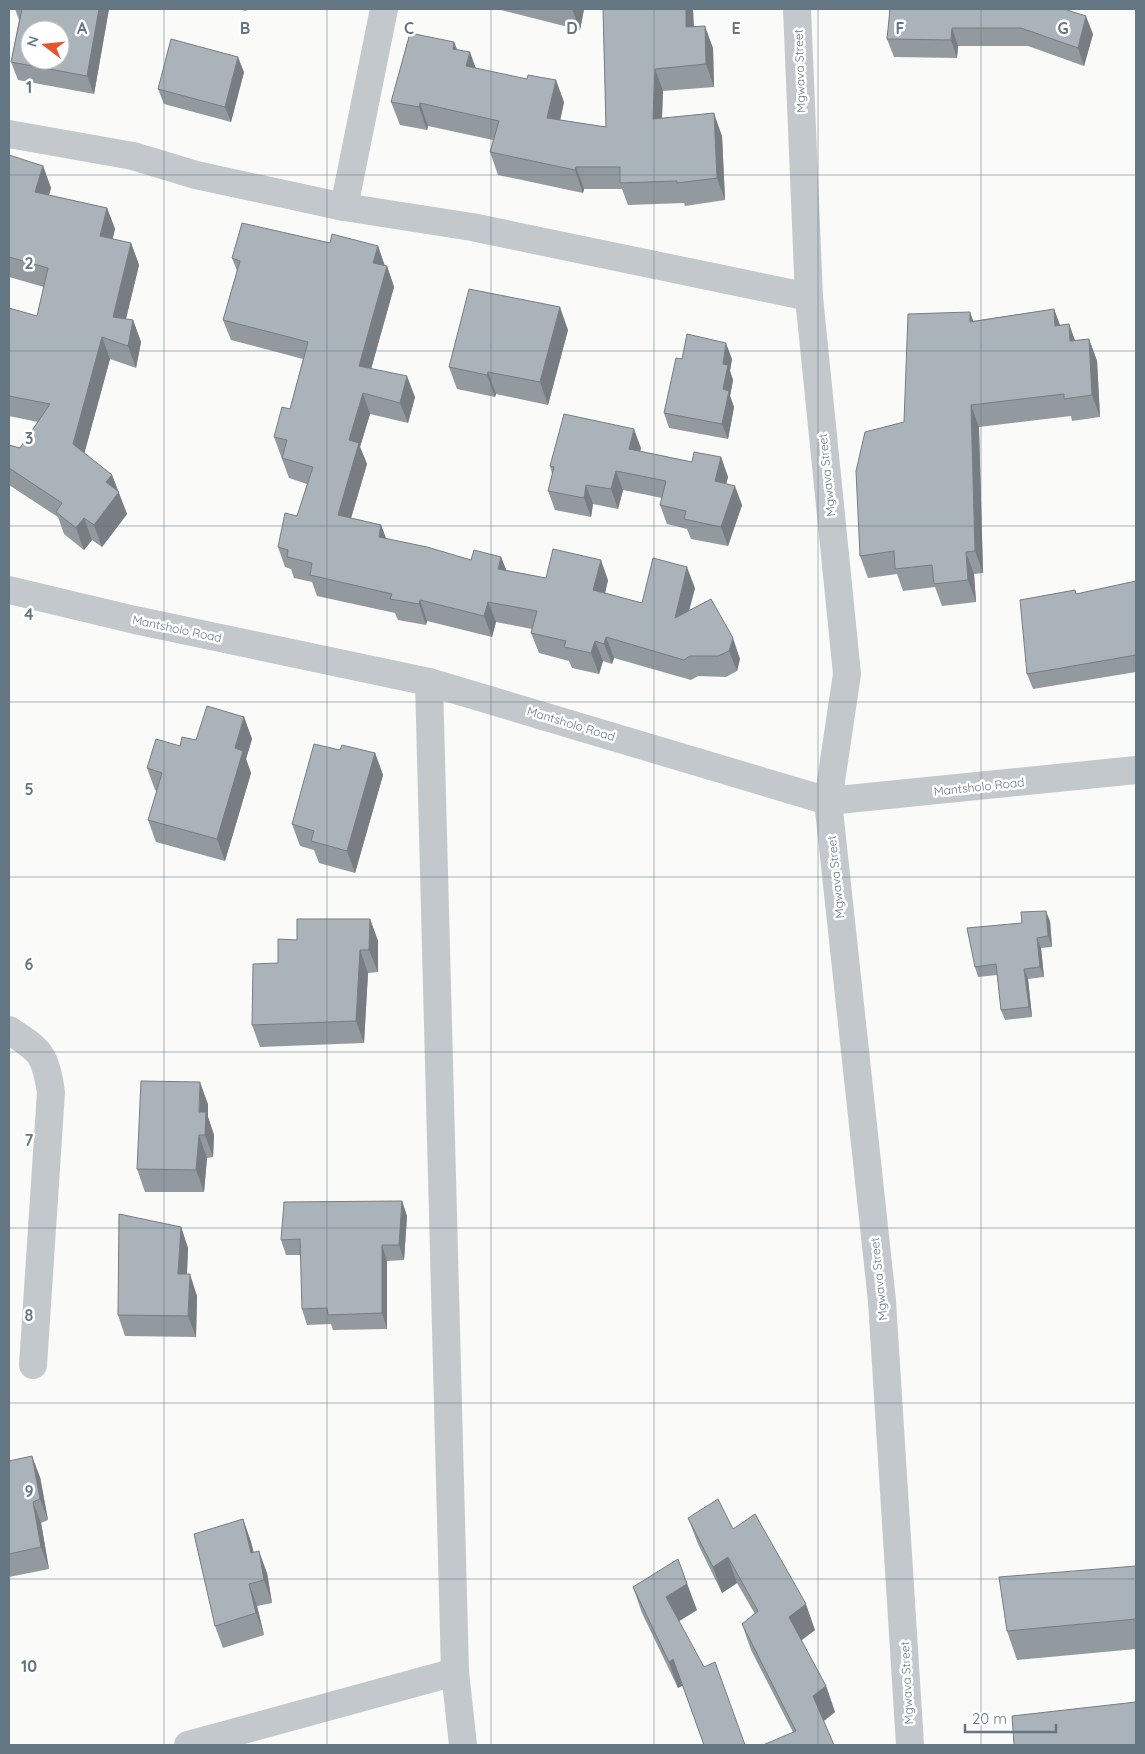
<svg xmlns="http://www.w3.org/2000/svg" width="1145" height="1754" viewBox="0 0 1145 1754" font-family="Quicksand,sans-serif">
<rect width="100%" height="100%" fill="#fafaf8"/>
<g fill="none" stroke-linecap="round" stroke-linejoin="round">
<g stroke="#c3c8cc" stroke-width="28">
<polyline points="797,9 809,297 847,674 828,801 882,1301 910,1745"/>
<polyline points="9,134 133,156 196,175 344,207 472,227 809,297"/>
<polyline points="344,207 384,9"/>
<polyline points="9,590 135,620 429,682 828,801 1136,770"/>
<polyline points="429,682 455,1672 463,1745"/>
<path d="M9,1030C41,1051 45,1054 51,1092L33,1365"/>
<polyline points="188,1745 455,1672"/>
</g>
</g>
<g fill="#929a9f">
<polygon points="15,9 109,9 94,94 18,80 11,62 19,20"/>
<polygon points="236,9 247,9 246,11"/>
<polygon points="497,9 584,9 580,30"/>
<polygon points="603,9 693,9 694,26 713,48 714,87 663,91 662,118 722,136 725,200 685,206 684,203 628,205 622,189 584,189 583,193 498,175 490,152 493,140 428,126 427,130 400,125 391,102 454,42 457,49 476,68 564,102 560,120 606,127"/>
<polygon points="890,9 1093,34 1084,66 1028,46 958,46 957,58 894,57 887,39"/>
<polygon points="244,72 231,122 164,104 158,89"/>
<polygon points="9,155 43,166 51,188 49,195 107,208 115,229 112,239 131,243 139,265 126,319 133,320 141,342 136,368 110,359 84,453 112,475 127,514 102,547 92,540 84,550 64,534 58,517 9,485 9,445 20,448 38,422 9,416 9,308 37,316 44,287 9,277"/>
<polygon points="330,243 378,246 385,266 387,266 394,287 371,369 415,397 408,423 370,414 360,447 367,464 351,518 381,525 386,539 471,560 501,557 506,570 546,578 608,580 605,593 642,603 695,588 689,610 740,659 737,671 726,677 698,676 691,680 614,658 612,664 603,661 599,674 572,668 569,661 539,653 531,633 532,629 496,622 492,637 427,621 426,625 398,620 395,613 317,596 312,582 294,578 291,569 285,567 278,547 297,516 307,484 289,478 274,437 290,409 303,359 231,340 223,320 237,271 232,258"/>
<polygon points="1054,309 1060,325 1069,324 1075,341 1089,339 1097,361 1100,417 1072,421 1071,416 979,427 983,573 974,574 976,602 942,606 935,587 903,591 897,574 868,578 860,556 904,422 973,321"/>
<polygon points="568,330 548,405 496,394 495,397 457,389 449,367"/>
<polygon points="682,359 732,359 730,371 733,380 730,396 734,407 728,439 669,428 664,413"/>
<polygon points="641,448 640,451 692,462 721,457 728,477 726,484 742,505 728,546 691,539 687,529 667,524 660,505 662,498 623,490 618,509 593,504 591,517 555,510 548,491 552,474 550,466"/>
<polygon points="1136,581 1136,672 1033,689 1027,674 1077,594"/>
<polygon points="244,717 252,739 246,759 251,773 225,861 156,842 148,820 157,791 155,790 147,768 180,746 196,740"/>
<polygon points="340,750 375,753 383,775 355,873 319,863 314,850 300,846 292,824"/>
<polygon points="370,919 378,941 378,972 368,973 364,1043 260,1047 252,1025 297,940"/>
<polygon points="1050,921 1052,947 1041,948 1044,977 1028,979 1032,1017 1005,1020 1001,1010 997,975 978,977 975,967"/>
<polygon points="208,1104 208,1117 214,1135 213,1157 207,1158 204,1192 145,1192 137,1169"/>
<polygon points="402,1201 407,1216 404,1260 387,1261 387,1329 333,1330 331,1324 307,1325 302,1309 301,1255 286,1255 281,1240"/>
<polygon points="181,1227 188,1248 187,1274 197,1296 196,1337 125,1336 118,1315"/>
<polygon points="9,1461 40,1477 48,1520 41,1523 49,1569 9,1577"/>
<polygon points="688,1518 733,1529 815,1630 801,1640 826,1686 835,1712 824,1721 793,1732 751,1650 742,1624 755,1614 737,1583 722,1593 698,1544"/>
<polygon points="243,1519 251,1542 254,1553 267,1573 272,1603 257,1606 264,1635 223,1648 215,1626"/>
<polygon points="1136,1566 1136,1649 1017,1660 1007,1631"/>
<polygon points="633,1587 697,1610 679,1621 683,1685 678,1688 642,1613"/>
</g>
<g fill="#777d82">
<polygon points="99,9 109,9 94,94 87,76"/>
<polygon points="572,9 584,9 580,30"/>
<polygon points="686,9 693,9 694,49 686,27"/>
<polygon points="1086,16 1093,34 1084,66 1078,48"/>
<polygon points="705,26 713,48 714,87 706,64"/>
<polygon points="952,28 958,46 957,58 951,40"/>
<polygon points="454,42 462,64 453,49"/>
<polygon points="470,52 478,74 466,66"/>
<polygon points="238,57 244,72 231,122 225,107"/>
<polygon points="655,69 663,91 661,141 653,119"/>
<polygon points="556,80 564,102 556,140 547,118"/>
<polygon points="420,103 428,126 427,130 419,107"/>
<polygon points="714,113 722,136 725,200 717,178"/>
<polygon points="43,166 51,188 43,214 35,192"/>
<polygon points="576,167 584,189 583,193 575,170"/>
<polygon points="107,208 115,229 108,258 100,236"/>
<polygon points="131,243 139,265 121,339 113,317"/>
<polygon points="378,246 385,267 373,263"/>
<polygon points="387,266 394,287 366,387 359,366"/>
<polygon points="560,307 568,330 548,405 540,382"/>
<polygon points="1054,309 1062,331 1055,326"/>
<polygon points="970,312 978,334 970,322"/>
<polygon points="133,320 141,342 136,368 128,346"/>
<polygon points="1069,324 1077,346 1070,341"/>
<polygon points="102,337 110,359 81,466 73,444"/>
<polygon points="1089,339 1097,361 1100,417 1092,395"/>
<polygon points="726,343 732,359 730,371 733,380 730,396 734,407 728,439 722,424 723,364"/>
<polygon points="488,372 496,394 495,397 487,375"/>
<polygon points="407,376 415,397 408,423 400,403"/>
<polygon points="363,393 370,414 360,447 367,464 346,535 338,515 349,440"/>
<polygon points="971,405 979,427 983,573 975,551"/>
<polygon points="634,429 641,448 636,468 629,449"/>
<polygon points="721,457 728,477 722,500 715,481"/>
<polygon points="616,471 623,490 618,509 611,489"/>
<polygon points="112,475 127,514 102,547 94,525 106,482"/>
<polygon points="586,485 593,504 591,517 584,498"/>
<polygon points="735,486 742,505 728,546 721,527"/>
<polygon points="84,518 92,540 84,550 76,528"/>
<polygon points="381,525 389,546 379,537"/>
<polygon points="966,552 974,574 976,602 968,580"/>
<polygon points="501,557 509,577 498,569"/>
<polygon points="601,560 608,580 601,611 593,590"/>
<polygon points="687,567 695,588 682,638 675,618"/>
<polygon points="420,600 427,621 426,625 419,604"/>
<polygon points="488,602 496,622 492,637 484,616"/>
<polygon points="606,637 614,658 612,664 604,644"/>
<polygon points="733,638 740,659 737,671 729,651"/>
<polygon points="595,641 603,661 599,674 591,653"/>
<polygon points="244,717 252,739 246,759 251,773 225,861 217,839 235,748"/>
<polygon points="375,753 383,775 355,873 347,851"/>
<polygon points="1046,911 1050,921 1052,947 1048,936"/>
<polygon points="370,919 378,941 378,972 369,950"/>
<polygon points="1037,938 1041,948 1044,977 1040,967"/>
<polygon points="360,950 368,973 364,1043 356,1021"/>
<polygon points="1024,969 1028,979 1032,1017 1029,1007"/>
<polygon points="200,1082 208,1104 208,1117 214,1135 213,1157 205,1135 199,1112"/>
<polygon points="199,1135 207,1158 204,1192 196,1170"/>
<polygon points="402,1201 407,1216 404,1260 399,1245"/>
<polygon points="181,1227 188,1248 186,1295 178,1274"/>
<polygon points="382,1245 387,1261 387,1329 382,1313"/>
<polygon points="190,1274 197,1296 196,1337 188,1316"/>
<polygon points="32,1456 40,1477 48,1520 40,1499"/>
<polygon points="33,1502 41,1523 49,1569 41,1547"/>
<polygon points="243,1519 251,1542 259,1576 251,1553"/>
<polygon points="259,1551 267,1573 272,1603 264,1580"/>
<polygon points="728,1557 737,1583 722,1593 713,1567"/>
<polygon points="678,1559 697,1610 676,1623 666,1597"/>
<polygon points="249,1584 257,1606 264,1635 256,1613"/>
<polygon points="806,1604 815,1630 798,1643 789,1617"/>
<polygon points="673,1659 683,1685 678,1688 669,1662"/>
<polygon points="826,1686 835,1712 822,1722 813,1696"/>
</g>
<g fill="#aab3b9" stroke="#777d82" fill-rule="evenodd">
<path d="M22,9H99L87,76L11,62ZM30,30H60V60H30Z"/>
<polygon points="603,9 686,9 686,27 705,26 706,64 655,69 653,119 714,113 717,178 677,183 677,181 620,183 620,167 576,167 575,170 490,152 499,121 420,103 419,107 391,102 410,33 454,42 453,49 470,52 466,66 527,79 528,75 556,80 547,118 606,127"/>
<polygon points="890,9 1064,9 1086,16 1078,48 1021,28 952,28 951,40 887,39"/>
<polygon points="171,39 238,57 225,107 158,89"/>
<polygon points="9,155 43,166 35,192 107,208 100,236 131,243 113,317 133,320 128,346 102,337 73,444 112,475 106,482 119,492 94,525 84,518 76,528 56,512 62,503 9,468 9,445 20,448 50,404 9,396 9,308 37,316 48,268 9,257"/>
<polygon points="242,223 330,243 332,234 378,246 373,263 387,266 359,366 407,376 400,403 363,393 349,440 359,443 338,515 381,525 379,537 427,547 471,560 474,550 501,557 498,569 546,578 553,549 601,560 593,590 642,603 653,558 687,567 675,618 711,599 733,638 729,651 718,656 690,656 684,660 606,637 604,644 595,641 591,653 564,647 566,641 531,633 537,611 488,602 484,616 420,600 419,604 390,599 392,594 310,575 312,563 287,557 288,550 278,547 285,513 297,516 313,467 282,458 287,440 274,437 282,407 290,409 308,342 223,320 240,261 232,258"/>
<polygon points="469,289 560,307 540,382 488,372 487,375 449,367"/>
<polygon points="1054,309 1055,326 1069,324 1070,341 1089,339 1092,395 1064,399 1064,394 971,405 975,551 966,552 968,580 934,584 932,565 895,569 894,551 860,556 856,471 865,432 904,422 908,314 970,312 970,322"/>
<polygon points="687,334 726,343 723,364 728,365 723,389 729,391 722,424 664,413 676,358 682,359"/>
<polygon points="564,414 634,429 629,449 692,462 694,452 721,457 715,481 735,486 721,527 684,519 686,511 660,505 666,481 616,471 611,489 586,485 584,498 548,491 554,467 550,466"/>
<polygon points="1136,581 1136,655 1027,674 1020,600 1075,590 1076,594"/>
<polygon points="207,706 244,717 235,748 243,751 217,839 148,820 162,773 147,768 156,739 180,746 182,737 196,740"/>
<polygon points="314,744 340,750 342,745 375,753 347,851 311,841 314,831 292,824"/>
<polygon points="1046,911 1048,936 1037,938 1040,967 1024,969 1029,1007 1001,1010 996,964 975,967 967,928 1022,923 1021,912"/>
<polygon points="297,919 370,919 369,950 360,950 356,1021 252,1025 253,964 278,963 278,939 297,940"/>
<polygon points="141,1081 200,1082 199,1112 206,1112 205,1135 199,1135 196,1170 137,1169"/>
<polygon points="402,1201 399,1245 382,1245 382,1313 328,1315 327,1308 302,1309 300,1239 281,1240 284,1202"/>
<polygon points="119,1214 181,1227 178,1274 190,1274 188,1316 118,1315"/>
<polygon points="32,1456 40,1499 33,1502 41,1547 9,1554 9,1461"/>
<polygon points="718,1499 733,1529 755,1514 806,1604 789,1617 826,1686 813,1696 834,1745 763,1745 796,1731 742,1624 758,1611 728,1557 713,1567 688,1518"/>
<polygon points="243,1519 251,1553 259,1551 264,1580 249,1584 256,1613 215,1626 194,1534"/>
<polygon points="678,1559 687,1584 666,1597 704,1667 715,1662 745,1745 704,1745 673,1659 669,1662 633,1587"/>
<polygon points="1136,1566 1136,1619 1007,1631 999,1577"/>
<polygon points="1136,1702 1136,1745 1014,1745 1012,1716"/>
</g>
<path fill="none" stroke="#657683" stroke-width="1" stroke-opacity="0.55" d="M164,9V1745M327,9V1745M491,9V1745M654,9V1745M818,9V1745M981,9V1745M9,175H1136M9,351H1136M9,526H1136M9,702H1136M9,877H1136M9,1052H1136M9,1228H1136M9,1403H1136M9,1579H1136"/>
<g text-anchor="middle" stroke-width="5" stroke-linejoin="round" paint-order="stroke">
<g font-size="12" fill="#657683" stroke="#fff">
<text transform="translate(800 71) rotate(-92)" y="4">Mgwava Street</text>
<text transform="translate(827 475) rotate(-96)" y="4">Mgwava Street</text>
<text transform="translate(177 629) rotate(12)" y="4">Mantsholo Road</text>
<text transform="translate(571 724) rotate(17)" y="4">Mantsholo Road</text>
<text transform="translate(979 787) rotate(-6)" y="4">Mantsholo Road</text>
<text transform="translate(836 877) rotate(-96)" y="4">Mgwava Street</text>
<text transform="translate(879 1279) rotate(-96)" y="4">Mgwava Street</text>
<text transform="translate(907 1683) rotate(-93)" y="4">Mgwava Street</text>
</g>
</g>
<g font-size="16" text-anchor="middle" font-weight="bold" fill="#657683" stroke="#fff" stroke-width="5" stroke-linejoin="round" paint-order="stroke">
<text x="82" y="34">A</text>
<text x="245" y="34">B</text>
<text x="409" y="34">C</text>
<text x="572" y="34">D</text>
<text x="736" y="34">E</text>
<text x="900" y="34">F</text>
<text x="1063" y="34">G</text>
<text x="29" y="93">1</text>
<text x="29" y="269">2</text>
<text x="29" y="444">3</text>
<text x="29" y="620">4</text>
<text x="29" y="795">5</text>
<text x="29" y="970">6</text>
<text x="29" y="1146">7</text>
<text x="29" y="1321">8</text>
<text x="29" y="1497">9</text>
<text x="29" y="1672">10</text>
</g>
<rect width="1145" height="1754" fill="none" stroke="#657683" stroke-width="20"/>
<g transform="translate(45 45) rotate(286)"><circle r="24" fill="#ffffff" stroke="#c1c8cd"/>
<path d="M0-4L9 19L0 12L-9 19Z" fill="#e4572e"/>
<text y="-8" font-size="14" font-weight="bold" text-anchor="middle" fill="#657683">N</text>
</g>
<path d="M965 1724v8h91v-8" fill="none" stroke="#657683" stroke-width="2.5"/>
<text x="972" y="1724" font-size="15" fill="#657683" stroke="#ffffff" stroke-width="4" paint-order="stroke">20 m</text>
</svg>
